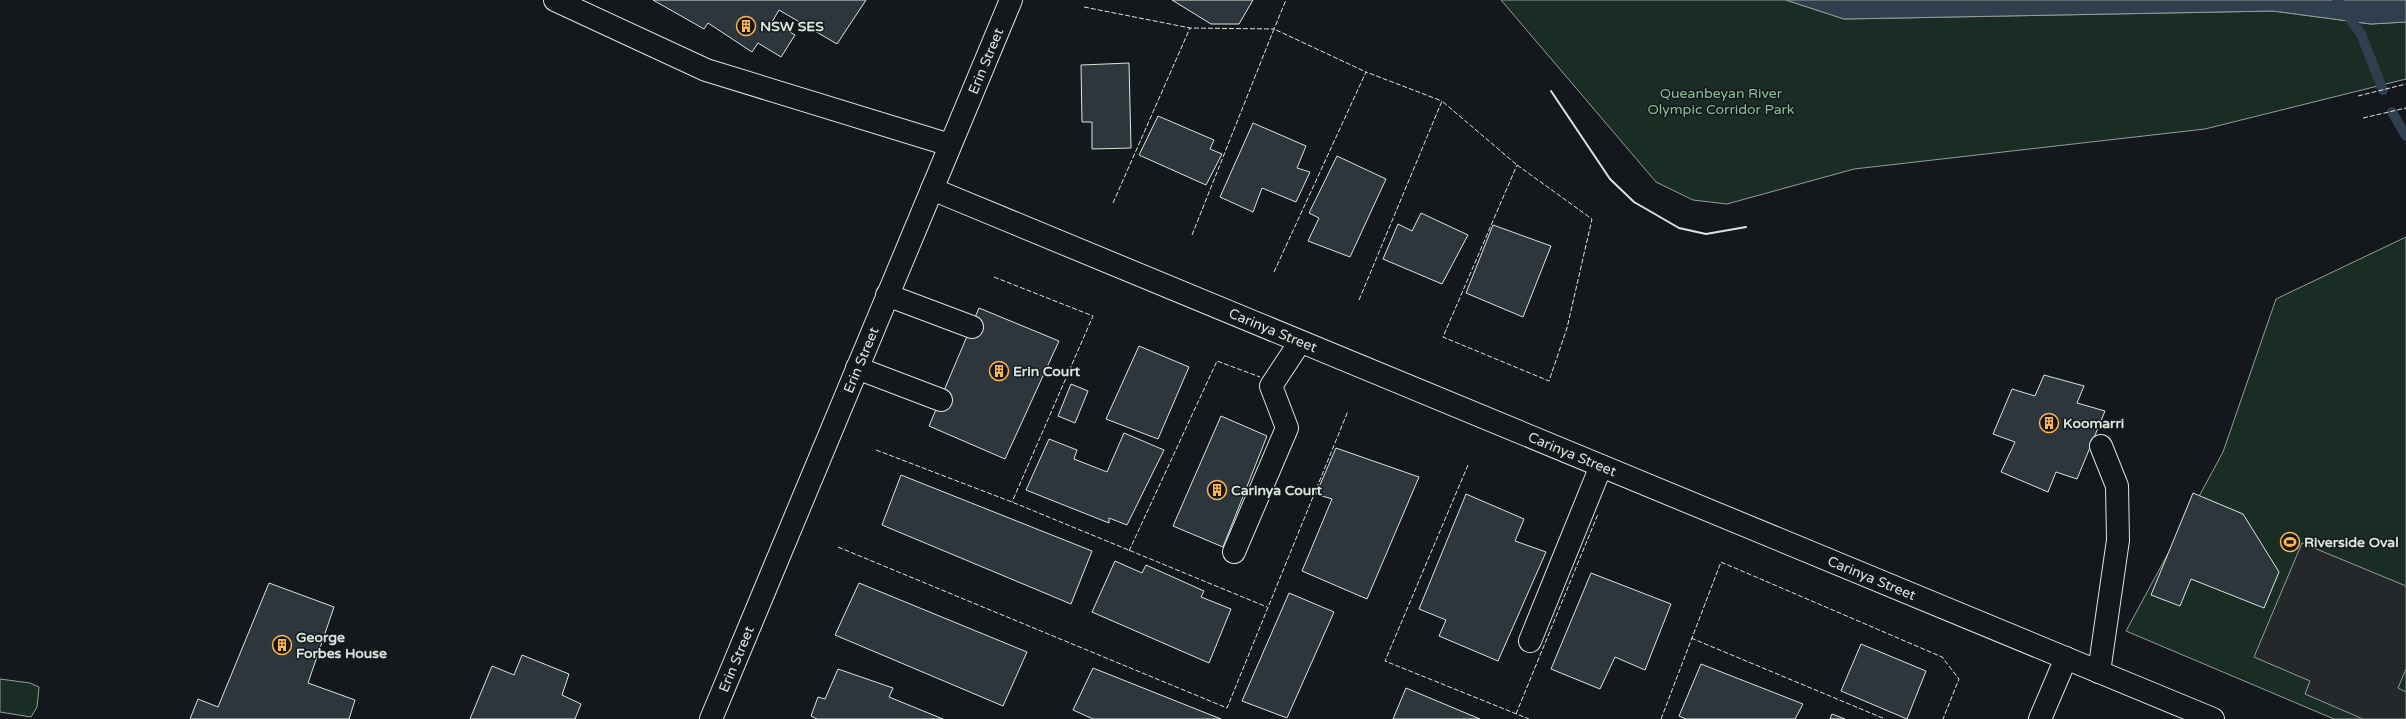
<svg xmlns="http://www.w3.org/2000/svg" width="2406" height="719" viewBox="0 0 2406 719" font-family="'Varela Round',sans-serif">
<rect width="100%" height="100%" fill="#14181c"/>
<g fill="#1a2d24" stroke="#939e99">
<polygon points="1501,0 1786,0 1844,19 2273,11 2371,24 2406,22 2406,79 2205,129 1854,169 1727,204 1693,200 1656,182"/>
<polygon points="2406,237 2406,719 2334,719 2126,631 2223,452 2276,299"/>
<polygon points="0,679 30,683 39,687 37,707 31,717 0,712"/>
</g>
<polygon fill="#24282b" stroke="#939e99" points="2302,543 2406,586 2406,669 2398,688 2406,692 2406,719 2363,719 2305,694 2310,681 2254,657"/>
<polygon fill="#2f3f4d" stroke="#939e99" points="1786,0 2406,0 2406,22 2371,24 2273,11 1844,19"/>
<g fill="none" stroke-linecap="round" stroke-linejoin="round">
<g stroke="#2f3f4d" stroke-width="10">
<polyline points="2337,0 2361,34 2383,90"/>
<polyline points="2392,112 2406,136"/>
</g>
</g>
<g fill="#2c363c" stroke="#d8e6dc">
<polygon points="653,0 866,0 837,44 779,10 772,22 795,35 781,57 758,43 752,52 708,23 704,29"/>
<polygon points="1172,0 1253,0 1239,24 1211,24"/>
<polygon points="1129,63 1131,148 1092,149 1092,122 1082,122 1081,65"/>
<polygon points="1158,116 1214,140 1210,149 1222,154 1206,185 1139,155"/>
<polygon points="1253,123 1306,146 1297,168 1310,172 1296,202 1262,188 1253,212 1220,197"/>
<polygon points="1337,156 1386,179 1350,257 1308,241 1319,218 1309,213"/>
<polygon points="1421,213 1468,235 1442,284 1383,259 1398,224 1412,231"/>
<polygon points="1493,225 1551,246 1523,317 1466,293"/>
<polygon points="979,308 1059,341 1005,459 929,426"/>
<polygon points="1139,346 1189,367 1158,439 1106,419"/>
<polygon points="2044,375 2084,386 2077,403 2105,411 2077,479 2056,472 2048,492 2001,472 2015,442 1993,434 2012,389 2035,396"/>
<polygon points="1071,384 1088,391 1075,423 1058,416"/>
<polygon points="1221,416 1267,436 1223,547 1173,526"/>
<polygon points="1124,433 1164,450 1127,525 1109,518 1109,523 1026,490 1049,439 1077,450 1074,459 1107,472"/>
<polygon points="1336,448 1419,477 1367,599 1302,571 1332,499 1316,494"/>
<polygon points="901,475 1092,551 1071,604 882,525"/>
<polygon points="2193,493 2243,514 2279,572 2264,608 2191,579 2180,606 2151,595"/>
<polygon points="1466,494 1524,519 1515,541 1546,552 1498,661 1439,636 1446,620 1419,609"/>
<polygon points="1115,561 1142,573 1146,565 1204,591 1201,597 1231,609 1209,663 1092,612"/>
<polygon points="1591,573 1671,604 1645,670 1615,657 1600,689 1551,669"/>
<polygon points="269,583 334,607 308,683 355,700 349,719 190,719 198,699 218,707"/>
<polygon points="859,583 1027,652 1003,706 835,635"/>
<polygon points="1289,593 1334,612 1287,718 1242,701"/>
<polygon points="1861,644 1926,671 1907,719 1841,691"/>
<polygon points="522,655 569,674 562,695 581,704 575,719 470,719 492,666 514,675"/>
<polygon points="1701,664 1803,704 1795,719 1686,719 1679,716"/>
<polygon points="1093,668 1221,719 1093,719 1073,710"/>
<polygon points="838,669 893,688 889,697 943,719 817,719 811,716 818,697 825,699"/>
<polygon points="1406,688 1480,719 1393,719"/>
<polygon points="1832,714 1845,719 1830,719"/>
</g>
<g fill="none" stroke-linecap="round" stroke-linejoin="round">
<g stroke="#d8e6dc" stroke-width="24">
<g id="minor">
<polyline points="555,0 706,70 950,145"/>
<path id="s1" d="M932,189L2213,719"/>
<polyline points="887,295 972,327"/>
<polyline points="857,368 941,400"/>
<polyline points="1234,552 1287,428 1271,386 1300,342"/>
<polyline points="1530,641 1601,466"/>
<polyline points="2099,672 2118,540 2117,486 2101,446"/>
<path id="s2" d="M711,719L1011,0"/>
<polyline points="2040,719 2066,658"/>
</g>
</g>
<use href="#minor" stroke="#14181c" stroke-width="22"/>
<g stroke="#d8e6dc" stroke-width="1" stroke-dasharray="5 2" stroke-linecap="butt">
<polyline points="1084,7 1190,28 1274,29 1286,0"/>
<polyline points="2358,96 2406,84"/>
<polyline points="2363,118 2406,108"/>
<polygon points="1517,165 1592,219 1567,328 1549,381 1443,337"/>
<polyline points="1113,203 1190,28"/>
<polyline points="1192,235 1274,29 1366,72"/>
<polyline points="1274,272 1366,72 1442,101"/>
<polyline points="994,277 1093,316 1012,502"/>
<polyline points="1359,300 1442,101 1517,165"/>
<polyline points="876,450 1012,502 1267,607"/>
<polyline points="1468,465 1385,661 1529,719"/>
<polyline points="838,547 1227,708 1348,411"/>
<polyline points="1129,551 1217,361 1260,377"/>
<polyline points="1691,638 1885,719"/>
<polyline points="1516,714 1598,514"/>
<polyline points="1661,719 1721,562 1942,657 1959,679 1943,719"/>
</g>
<polyline stroke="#d8e6dc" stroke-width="2" points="1551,91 1610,179 1634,202 1679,228 1706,234 1746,227"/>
</g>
<defs>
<g id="building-ring" transform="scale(1)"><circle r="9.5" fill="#14181c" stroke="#ffb74d" stroke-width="1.5"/><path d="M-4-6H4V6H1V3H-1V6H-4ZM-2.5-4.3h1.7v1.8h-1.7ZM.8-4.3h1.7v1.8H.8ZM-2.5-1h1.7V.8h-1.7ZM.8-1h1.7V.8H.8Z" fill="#ffb74d"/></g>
<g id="stadium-ring" transform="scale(1)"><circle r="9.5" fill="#14181c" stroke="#ffb74d" stroke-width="1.5"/><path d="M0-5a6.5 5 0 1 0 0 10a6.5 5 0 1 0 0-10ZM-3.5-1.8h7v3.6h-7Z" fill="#ffb74d"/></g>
</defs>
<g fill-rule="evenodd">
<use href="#building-ring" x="746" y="26"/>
<use href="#building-ring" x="999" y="371"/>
<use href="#building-ring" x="2049" y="423"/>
<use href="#building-ring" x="1217" y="490"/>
<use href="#stadium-ring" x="2290" y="542"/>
<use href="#building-ring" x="282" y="645"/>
</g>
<g text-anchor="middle" stroke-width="3" stroke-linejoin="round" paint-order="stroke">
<g font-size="14" font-weight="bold" fill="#d8e6dc" stroke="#14181c" text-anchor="start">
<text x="760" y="31">NSW SES</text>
<text x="1013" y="376">Erin Court</text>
<text x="2063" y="428">Koomarri</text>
<text x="1231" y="495">Carinya Court</text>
<text x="2304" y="547">Riverside Oval</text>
<text x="296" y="642">George<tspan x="296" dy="16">Forbes House</tspan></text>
</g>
<g font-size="14" fill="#d8e6dc" stroke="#14181c">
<text dy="5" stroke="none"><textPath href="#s2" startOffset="713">Erin Street</textPath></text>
<text dy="5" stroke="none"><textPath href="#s1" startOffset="369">Carinya Street</textPath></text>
<text dy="5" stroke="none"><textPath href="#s2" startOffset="389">Erin Street</textPath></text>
<text dy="5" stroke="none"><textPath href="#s1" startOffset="693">Carinya Street</textPath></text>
<text dy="5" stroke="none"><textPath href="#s1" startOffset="1017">Carinya Street</textPath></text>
<text dy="5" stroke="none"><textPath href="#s2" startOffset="65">Erin Street</textPath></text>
</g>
<g font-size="14" fill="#8ac095" stroke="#14181c">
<text x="1721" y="98">Queanbeyan River<tspan x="1721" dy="16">Olympic Corridor Park</tspan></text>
</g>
</g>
</svg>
